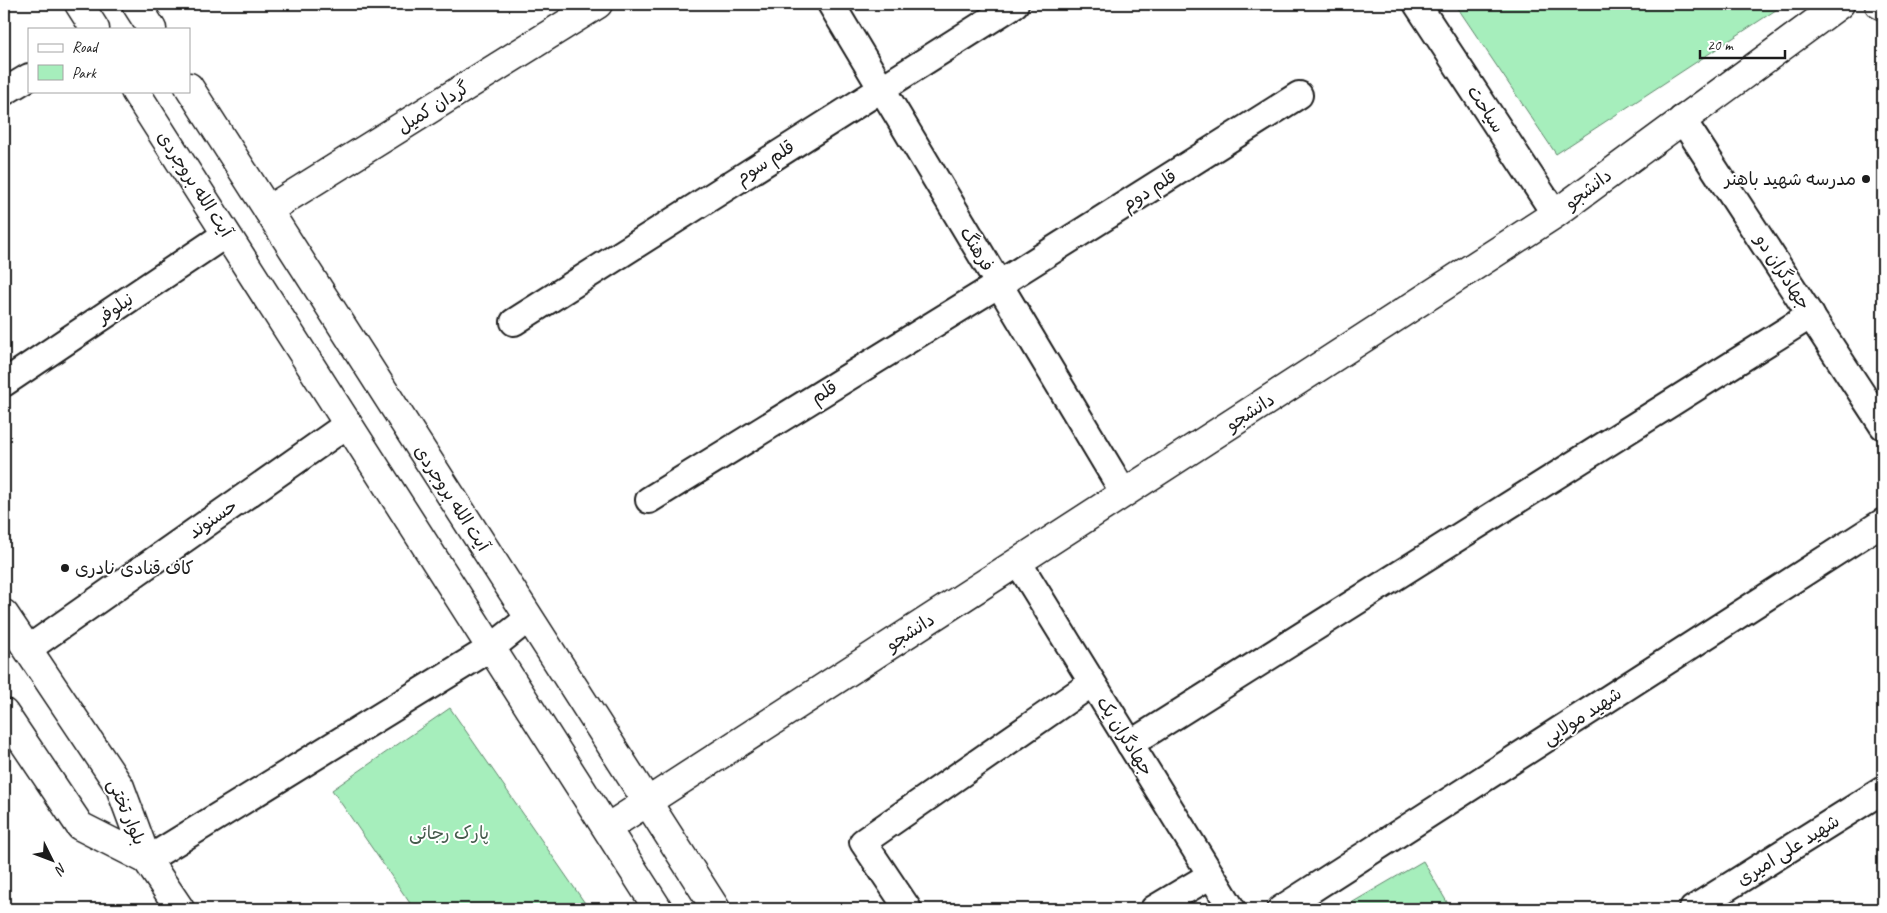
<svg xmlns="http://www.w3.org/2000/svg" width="1887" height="913" viewBox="0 0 1887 913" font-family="Caveat,'Playpen Sans Arabic',sans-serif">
<rect width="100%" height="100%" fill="#fff"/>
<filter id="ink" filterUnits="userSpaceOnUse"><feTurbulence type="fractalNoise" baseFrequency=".02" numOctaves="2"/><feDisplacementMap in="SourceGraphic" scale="10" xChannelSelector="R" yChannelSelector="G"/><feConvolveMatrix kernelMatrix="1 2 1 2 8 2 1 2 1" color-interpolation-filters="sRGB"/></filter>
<g filter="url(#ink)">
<g fill="#a6eebc" stroke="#61856c">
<polygon points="1455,4 1785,4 1556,154"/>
<polygon points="450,708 589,909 414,909 332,790"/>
<polygon points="1423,861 1451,909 1341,909"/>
</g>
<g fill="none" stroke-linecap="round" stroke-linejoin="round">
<g stroke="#1c1c1c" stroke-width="30">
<g id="minor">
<polyline points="831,4 1124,493"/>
<polyline points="1417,4 1555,214"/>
<polyline points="4,92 29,77"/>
<polyline points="1682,119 1883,426"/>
<polyline points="514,322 1015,4"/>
<polyline points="4,383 226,234"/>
<polyline points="649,500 999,284 1299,95"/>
<polyline points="1018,562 1232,909"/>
<polyline points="28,649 348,424"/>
<polyline points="1130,744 1811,315"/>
<polyline points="147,860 491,648 529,618"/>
<polyline points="908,909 863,842 1092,683"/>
<polyline points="1154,909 1211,875"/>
<polyline points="1281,909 1883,522"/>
<polyline points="1693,909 1883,790"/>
</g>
</g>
<g stroke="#1c1c1c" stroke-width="31">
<g id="tertiary">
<polyline points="79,4 95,29"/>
<polyline points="136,4 152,29"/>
<polyline points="189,87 716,909"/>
<polyline points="135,91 658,909"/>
<polyline points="268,210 598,4"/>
<polyline points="4,614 120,787 147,860 180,909"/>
<polyline points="4,713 80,826 147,860"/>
<polyline points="607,828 1555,214 1840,4"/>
</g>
</g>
<g stroke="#1c1c1c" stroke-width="31">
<polyline id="secondary" points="1879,4 1883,6"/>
</g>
<use href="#minor" stroke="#fff" stroke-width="26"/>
<use href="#tertiary" stroke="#fff" stroke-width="28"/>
<use href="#secondary" stroke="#fff" stroke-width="28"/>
</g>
</g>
<g fill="#1c1c1c" stroke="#fff" stroke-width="2">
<circle cx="1866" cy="179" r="5"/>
<circle cx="65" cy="568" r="5"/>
</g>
<g text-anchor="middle" stroke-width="4" stroke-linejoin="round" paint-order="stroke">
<g font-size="18" fill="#1c1c1c" stroke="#fff">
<text transform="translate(433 107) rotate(-32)" y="6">گردان کمیل</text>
<text transform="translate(1486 109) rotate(57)" y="6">سیاحت</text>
<text transform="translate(765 162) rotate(-32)" y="6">قلم سوم</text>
<text transform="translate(195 184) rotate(57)" y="6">آیت الله بروجردی</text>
<text transform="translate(1588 189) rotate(-37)" y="6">دانشجو</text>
<text transform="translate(1149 190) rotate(-32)" y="6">قلم دوم</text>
<text transform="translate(977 249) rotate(59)" y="6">فرهنگ</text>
<text transform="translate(1783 272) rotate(57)" y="6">جهادگران دو</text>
<text transform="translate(115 308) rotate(-34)" y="6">نیلوفر</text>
<text transform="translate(824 392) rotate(-32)" y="6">قلم</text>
<text transform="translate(1250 412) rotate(-33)" y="6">دانشجو</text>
<text transform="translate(452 498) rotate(57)" y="6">آیت الله بروجردی</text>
<text transform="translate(212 519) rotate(-35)" y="6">حسنوند</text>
<text transform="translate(910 632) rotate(-33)" y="6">دانشجو</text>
<text transform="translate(1582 716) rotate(-33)" y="6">شهید مولایی</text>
<text transform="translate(1125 736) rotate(58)" y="6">جهادگران یک</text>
<text transform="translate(127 812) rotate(67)" y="6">بلوار تختی</text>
<text transform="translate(1788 850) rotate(-32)" y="6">شهید علی امیری</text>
</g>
<g font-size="18" fill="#1c1c1c" stroke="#fff" text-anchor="end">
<text x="1856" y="185">مدرسه شهید باهنر</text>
<text x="75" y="574" text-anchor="start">کاف قنادی نادری</text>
</g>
<g font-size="18" fill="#455b4c" stroke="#fff">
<text x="449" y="839">پارک رجائی</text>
</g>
</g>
<rect width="1887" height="913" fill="none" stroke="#fff" stroke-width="20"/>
<rect x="10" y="10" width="1867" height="893" fill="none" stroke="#1c1c1c" stroke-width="2" filter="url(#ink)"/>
<rect x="28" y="28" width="162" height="65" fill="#ffffff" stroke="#a4a4a4"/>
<rect x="38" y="44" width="25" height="8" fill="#ffffff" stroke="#a4a4a4"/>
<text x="72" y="52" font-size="15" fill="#1c1c1c">Road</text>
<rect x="38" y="65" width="25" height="15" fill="#a6eebc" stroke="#a4a4a4"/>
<text x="72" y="78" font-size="15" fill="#1c1c1c">Park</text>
<g transform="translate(52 860) rotate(132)" stroke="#ffffff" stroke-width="4" paint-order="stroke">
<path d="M0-4L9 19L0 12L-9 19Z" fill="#1c1c1c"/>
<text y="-8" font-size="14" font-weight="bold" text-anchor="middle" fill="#1c1c1c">N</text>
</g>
<path d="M1700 50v8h85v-8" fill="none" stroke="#1c1c1c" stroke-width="2.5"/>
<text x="1707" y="50" font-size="15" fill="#1c1c1c" stroke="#ffffff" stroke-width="4" paint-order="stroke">20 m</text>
</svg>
